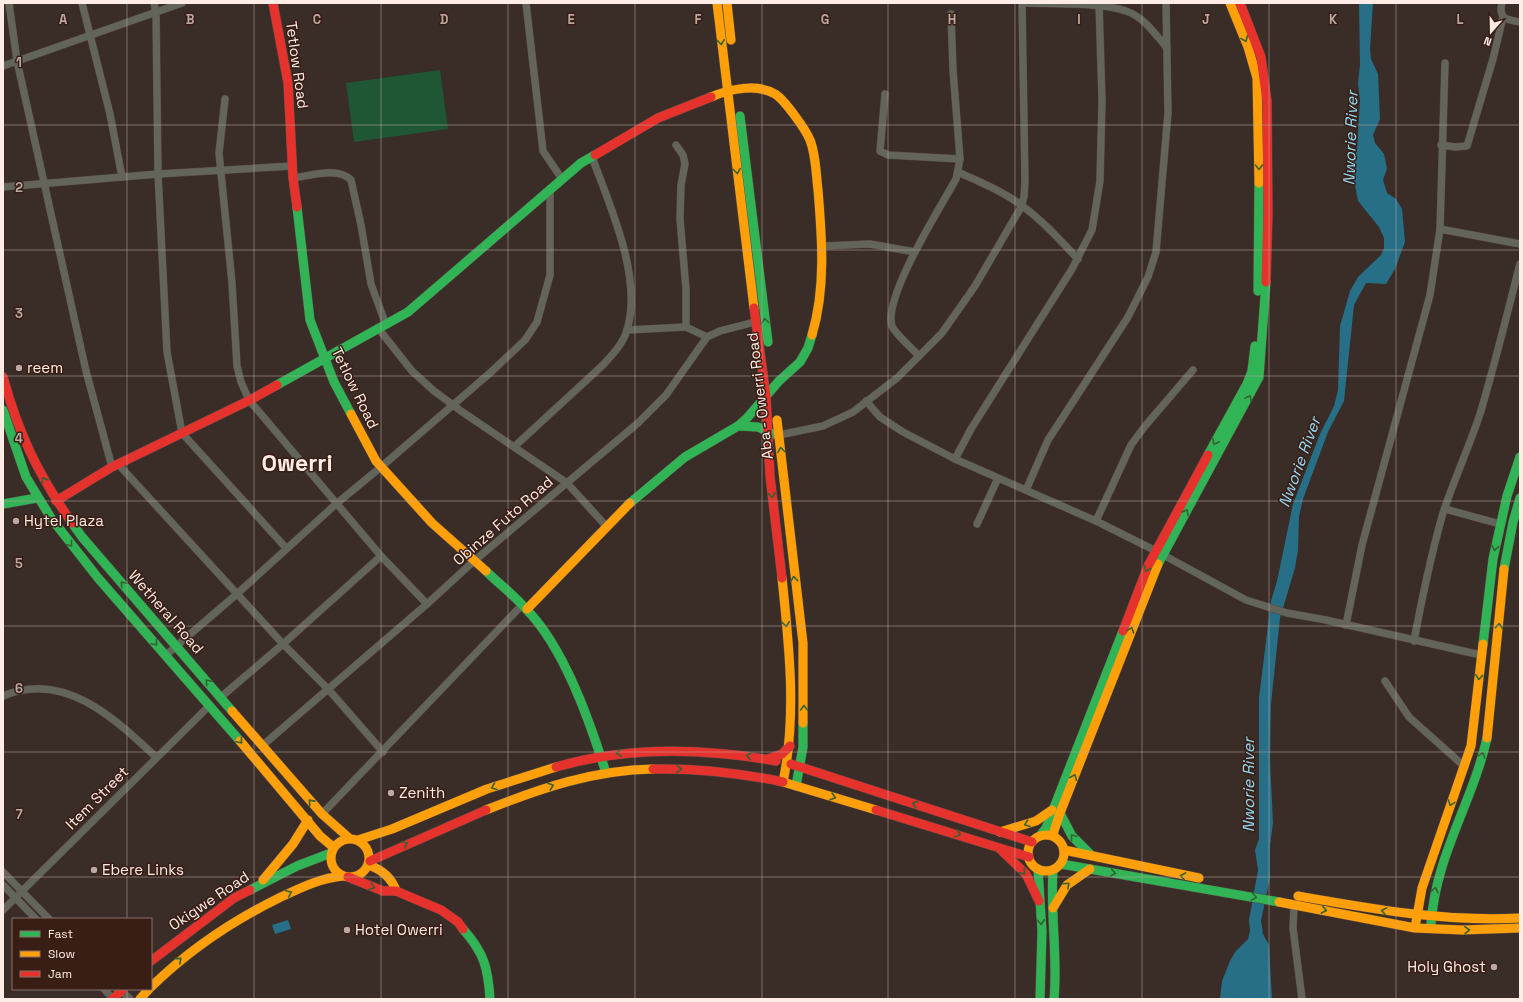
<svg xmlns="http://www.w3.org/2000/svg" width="1523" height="1002" viewBox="0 0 1523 1002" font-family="'Space Grotesk',sans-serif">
<rect width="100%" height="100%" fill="#3a2c26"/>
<polygon fill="#1f5633" points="440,70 448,129 354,142 346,83"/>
<g fill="#266f86">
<polygon points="1359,3 1373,3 1370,49 1371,59 1378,74 1380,119 1373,135 1375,143 1384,154 1387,169 1383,180 1387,193 1396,199 1402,209 1405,242 1395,269 1386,284 1366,283 1354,305 1344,401 1328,432 1303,499 1299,516 1298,550 1295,568 1280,618 1271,704 1270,760 1273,823 1270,845 1270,878 1261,921 1263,934 1269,945 1272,999 1220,999 1222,981 1230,961 1235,952 1248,939 1250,931 1249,920 1258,870 1255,850 1259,839 1259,698 1271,601 1277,581 1293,504 1320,434 1334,406 1338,390 1340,326 1350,291 1358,277 1381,255 1384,248 1384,238 1379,227 1358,201 1352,170 1357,149 1360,101 1358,83 1360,65"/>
<polygon points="288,920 291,929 275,934 272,925"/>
</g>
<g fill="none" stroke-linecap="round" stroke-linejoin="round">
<g stroke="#544842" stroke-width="8">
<g id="street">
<polyline points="9,3 17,61 86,371 112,467"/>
<polyline points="82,3 110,114 122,177"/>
<polyline points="154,3 156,13 158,174 167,352 182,433 286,548"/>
<polyline points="526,3 543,151 562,179"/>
<path d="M1024,3C1052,4 1101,2 1126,11C1144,17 1155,34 1167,48"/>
<path d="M1502,3C1498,19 1507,20 1520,22"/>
<polyline points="3,66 182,3"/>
<polyline points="885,94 880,151 888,155 960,159"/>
<polyline points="225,99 219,153 232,283 237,366 241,382 249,400 381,556 427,604"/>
<polyline points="676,145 683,155 685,164 681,185 680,219 686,289 686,327"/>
<polyline points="1441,145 1455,147 1467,146 1493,59 1503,17"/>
<path d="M958,172C980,182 1002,191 1021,205C1042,220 1060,240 1078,259"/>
<path d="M293,178C310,176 338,166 351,180L361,225L371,284L386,325"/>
<polyline points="3,187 158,174 292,166"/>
<polyline points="1440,229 1445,63"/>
<polyline points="823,246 870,244 915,252"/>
<polyline points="378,328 412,371 434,391 461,411 567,483 606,526"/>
<polyline points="627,330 686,327 707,337"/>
<path d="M919,356C913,349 895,334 892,326C883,297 940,208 956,179L960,159L953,70L951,14"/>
<polyline points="866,401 880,417 903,432 955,459 1096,521 1156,551 1246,600 1287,613 1326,620 1481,655"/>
<polyline points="779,435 823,426 853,412 897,378 942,333 975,286 1020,209 1024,197 1025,181 1022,3"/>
<path d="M515,446L603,365C612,355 623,344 627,330C643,278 610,206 592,157"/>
<polyline points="955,459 971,429 1072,269 1092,230 1100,181 1102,101 1099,3"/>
<polyline points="118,464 283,644 329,690 383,752"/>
<polyline points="1026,490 1048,440 1128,317 1148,277 1156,252 1168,113 1166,3"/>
<polyline points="1445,509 1500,524"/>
<polyline points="1096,521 1131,445 1145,426 1193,370"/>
<polyline points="977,524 998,478"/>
<polyline points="1346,625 1362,545 1430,295 1440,229 1520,244"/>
<path d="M1414,641C1422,598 1431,555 1443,513C1454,480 1469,447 1480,414C1495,364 1507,314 1520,264"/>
<polyline points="166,655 238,593 336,504 381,467 490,373 525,340 537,322 550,275 550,189"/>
<polyline points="1385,681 1409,717 1465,767"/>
<path d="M3,696C64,670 114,718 156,757"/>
<polyline points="221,697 283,644 381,556"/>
<polyline points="263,745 427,604 474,561 638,423 666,395 707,337 720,331 755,322"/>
<polyline points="322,814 522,605"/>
<polyline points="3,872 49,919"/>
<polyline points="3,885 36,919"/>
<polyline points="1294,905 1293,928 1302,999"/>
<polyline points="3,910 210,705"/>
<polyline points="104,989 113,999"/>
<polyline points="119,989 130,999"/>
</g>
</g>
<g stroke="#544842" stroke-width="10">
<g id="fast">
<polyline points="740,116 768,342"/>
<polyline points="297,207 310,320 334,382 351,414"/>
<polyline points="1258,291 1259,183"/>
<polyline points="277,385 408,312 581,163 595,155"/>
<polyline points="3,410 26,477 51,518 98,578 240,741"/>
<polyline points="738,426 758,427 773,434"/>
<polyline points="1208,455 1247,384 1252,371 1255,346"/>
<polyline points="630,503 685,457 738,426 747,418 779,381 800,362 808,348 812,335"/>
<polyline points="3,504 37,498"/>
<polyline points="72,523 82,537 232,711"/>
<polyline points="1158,564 1259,377 1266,282"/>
<polyline points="1504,569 1513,522 1520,498"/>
<path d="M486,571C499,584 514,595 526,609C564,647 590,722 606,773"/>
<polyline points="1483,644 1493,559 1507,496 1520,457"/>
<polyline points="796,786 803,747 803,723"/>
<polyline points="1060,813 1072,836 1091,855"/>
<polyline points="1040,836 1046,828 1123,631"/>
<polyline points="1061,864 1279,902"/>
<polyline points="1038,869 1042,931 1040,999"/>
<path d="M1053,870C1050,913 1058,956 1054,999"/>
<polyline points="250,890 297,866 331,853"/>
<path d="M1431,924C1436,854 1472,804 1487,738"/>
<path d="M463,929C484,953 488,967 490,999"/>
</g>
</g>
<g stroke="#544842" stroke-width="10">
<g id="slow">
<polyline points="717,3 754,308"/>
<polyline points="727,3 731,40"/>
<polyline points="1230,3 1248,47 1257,78 1259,183"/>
<path d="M711,97C730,89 757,83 775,94C784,99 806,130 810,140C816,155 816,174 818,190C822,238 826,288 812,335"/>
<polyline points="351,414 376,461 432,523 486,571"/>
<polyline points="777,420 803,643 803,723"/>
<path d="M782,578C789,645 797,715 783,782L876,810"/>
<polyline points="527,609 630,503"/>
<polyline points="232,711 322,814 349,838"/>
<polyline points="1487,738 1504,569"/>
<polyline points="240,741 320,836 333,847"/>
<path d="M486,810C541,788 594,770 653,769"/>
<polyline points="1000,832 1036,821 1052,810"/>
<circle cx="1046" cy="853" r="18"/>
<polyline points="1055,837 1053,834 1060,813 1158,564"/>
<circle cx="350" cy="858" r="19"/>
<polyline points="358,840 392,829 487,789 556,767"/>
<polyline points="1064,850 1199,878"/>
<path d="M369,865C382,870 392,878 396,891"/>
<polyline points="263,880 293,844 308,820"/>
<path d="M1298,896C1372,909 1445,922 1520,918"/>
<polyline points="1279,902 1415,928 1462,930 1520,928"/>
<polyline points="1053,908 1067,885 1090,869"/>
<polyline points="1416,922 1422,888 1471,746 1483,644"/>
<path d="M151,987C189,950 232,921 279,898C300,888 320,878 343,876"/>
<polyline points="140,999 149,989"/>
</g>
</g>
<g stroke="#544842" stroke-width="10">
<g id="jam">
<polyline points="273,3 288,83 293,178 297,207"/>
<polyline points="1240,3 1261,57 1267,101 1268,212 1266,282"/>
<polyline points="595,155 658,118 711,97"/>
<polyline points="754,308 766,396 770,476 782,578"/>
<path d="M3,377C19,435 38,474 72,523"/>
<polyline points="56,501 112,467 250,400 277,385"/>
<polyline points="1123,631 1148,566 1208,455"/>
<polyline points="768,759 782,754 790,746"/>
<polyline points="791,764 1032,842"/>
<path d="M556,767C628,746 703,748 776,761"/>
<path d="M653,769C698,768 740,773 783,782"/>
<polyline points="876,810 1029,857"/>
<polyline points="1001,850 1026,874 1039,901"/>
<polyline points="370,861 486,810"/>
<polyline points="348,877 383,891 396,891 441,910 458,922 463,929"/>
<polyline points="151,961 234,898 250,890"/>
<polyline points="113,999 123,989"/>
</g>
</g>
<use href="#street" stroke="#64655a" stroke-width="7"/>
<use href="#fast" stroke="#30b455" stroke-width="9"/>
<use href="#slow" stroke="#ff9f0a" stroke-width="9"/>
<use href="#jam" stroke="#e5322d" stroke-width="9"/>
</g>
<defs><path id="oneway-chevron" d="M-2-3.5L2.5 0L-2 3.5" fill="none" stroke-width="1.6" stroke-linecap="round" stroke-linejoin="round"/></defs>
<g stroke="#346231">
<use href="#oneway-chevron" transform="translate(1245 39) rotate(68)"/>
<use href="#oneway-chevron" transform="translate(721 42) rotate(83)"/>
<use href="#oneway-chevron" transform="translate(1259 167) rotate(89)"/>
<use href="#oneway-chevron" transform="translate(737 171) rotate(83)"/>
<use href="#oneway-chevron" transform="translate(765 321) rotate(-97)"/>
<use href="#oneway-chevron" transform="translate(1249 398) rotate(-62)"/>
<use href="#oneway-chevron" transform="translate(1215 442) rotate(119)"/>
<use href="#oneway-chevron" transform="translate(781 450) rotate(-97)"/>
<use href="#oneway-chevron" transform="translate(44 480) rotate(-119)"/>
<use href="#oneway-chevron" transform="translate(772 495) rotate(84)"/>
<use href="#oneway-chevron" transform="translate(1186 512) rotate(-61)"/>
<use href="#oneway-chevron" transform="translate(70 544) rotate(52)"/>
<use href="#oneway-chevron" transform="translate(1495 548) rotate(100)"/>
<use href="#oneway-chevron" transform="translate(1147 569) rotate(113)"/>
<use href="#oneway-chevron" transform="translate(794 579) rotate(-96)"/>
<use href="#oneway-chevron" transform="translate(123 584) rotate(-131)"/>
<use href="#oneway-chevron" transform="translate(786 624) rotate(83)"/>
<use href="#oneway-chevron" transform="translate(1499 626) rotate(-85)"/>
<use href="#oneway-chevron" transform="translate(1131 630) rotate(-70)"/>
<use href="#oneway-chevron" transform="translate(155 643) rotate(49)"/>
<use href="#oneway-chevron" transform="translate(1479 677) rotate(96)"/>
<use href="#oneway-chevron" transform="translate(208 682) rotate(-131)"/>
<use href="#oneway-chevron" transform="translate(804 708) rotate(-90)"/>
<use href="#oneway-chevron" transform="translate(240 741) rotate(49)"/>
<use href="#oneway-chevron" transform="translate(619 753) rotate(174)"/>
<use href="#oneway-chevron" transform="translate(1482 755) rotate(-72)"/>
<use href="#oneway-chevron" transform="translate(749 756) rotate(-170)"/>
<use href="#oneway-chevron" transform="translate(679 769) rotate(2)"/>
<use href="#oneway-chevron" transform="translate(1074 777) rotate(-68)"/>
<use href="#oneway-chevron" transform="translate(551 786) rotate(-19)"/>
<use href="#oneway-chevron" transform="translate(494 787) rotate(159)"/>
<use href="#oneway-chevron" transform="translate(833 797) rotate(17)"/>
<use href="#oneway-chevron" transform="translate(311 802) rotate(-132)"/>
<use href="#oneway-chevron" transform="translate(1451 803) rotate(110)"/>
<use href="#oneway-chevron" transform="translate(915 804) rotate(-162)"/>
<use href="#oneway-chevron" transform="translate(1027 824) rotate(160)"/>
<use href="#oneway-chevron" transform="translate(958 834) rotate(18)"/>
<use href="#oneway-chevron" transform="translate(1073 837) rotate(-130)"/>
<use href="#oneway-chevron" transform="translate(405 844) rotate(-25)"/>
<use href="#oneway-chevron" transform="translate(1023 872) rotate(48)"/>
<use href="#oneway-chevron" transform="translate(1113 873) rotate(10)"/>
<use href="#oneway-chevron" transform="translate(1183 876) rotate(-169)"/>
<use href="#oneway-chevron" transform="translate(1067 885) rotate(-43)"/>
<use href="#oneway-chevron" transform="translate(372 887) rotate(22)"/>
<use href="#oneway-chevron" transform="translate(1435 890) rotate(-77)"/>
<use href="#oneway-chevron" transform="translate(289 893) rotate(-25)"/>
<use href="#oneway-chevron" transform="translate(1254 897) rotate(10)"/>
<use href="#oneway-chevron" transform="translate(1324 910) rotate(11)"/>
<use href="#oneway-chevron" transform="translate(1384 911) rotate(-170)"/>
<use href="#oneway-chevron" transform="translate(1041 922) rotate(85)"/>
<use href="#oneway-chevron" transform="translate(1467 930) rotate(-2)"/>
<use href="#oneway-chevron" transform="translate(179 960) rotate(-41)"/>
</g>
<path fill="none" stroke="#b9a9a2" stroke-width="1" stroke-opacity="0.55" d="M127,3V919M254,3V999M381,3V999M508,3V999M635,3V999M762,3V999M888,3V999M1015,3V999M1142,3V999M1269,3V999M1396,3V999M3,125H1520M3,250H1520M3,376H1520M3,501H1520M3,626H1520M3,752H1520M3,877H1520M127,989V999"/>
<g fill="#b9a9a2" stroke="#381e14" stroke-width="1.5">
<circle cx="19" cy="368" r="4"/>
<circle cx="16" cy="521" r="4"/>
<circle cx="391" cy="793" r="4"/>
<circle cx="94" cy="870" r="4"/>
<circle cx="347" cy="930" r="4"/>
<circle cx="1494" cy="967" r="4"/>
</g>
<g text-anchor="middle" stroke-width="3" stroke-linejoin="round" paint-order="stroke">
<g font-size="15" fill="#feece5" stroke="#381e14">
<text transform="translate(297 65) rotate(82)" y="5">Tetlow Road</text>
<text transform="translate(355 388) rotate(64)" y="5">Tetlow Road</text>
<text transform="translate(760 396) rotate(-97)" y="5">Aba - Owerri Road</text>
<text transform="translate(503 521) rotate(-41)" y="5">Obinze Futo Road</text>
<text transform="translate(166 612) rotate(49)" y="5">Wetheral Road</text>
<text transform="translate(97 798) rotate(-45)" y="5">Item Street</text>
<text transform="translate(209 901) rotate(-34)" y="5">Okigwe Road</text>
</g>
<g font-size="15" fill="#feece5" stroke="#381e14" text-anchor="start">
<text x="27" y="373">reem</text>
<text x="24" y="526">Hytel Plaza</text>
<text x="399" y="798">Zenith</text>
<text x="102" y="875">Ebere Links</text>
<text x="355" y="935">Hotel Owerri</text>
<text x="1486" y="972" text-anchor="end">Holy Ghost</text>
</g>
<g font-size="16" font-style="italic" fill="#91daf6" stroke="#381e14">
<text transform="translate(1350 138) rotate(-88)" y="6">Nworie River</text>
<text transform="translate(1299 462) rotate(-70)" y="6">Nworie River</text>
<text transform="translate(1248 785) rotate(-90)" y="6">Nworie River</text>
</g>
<g font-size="23" font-weight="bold" fill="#feece5" stroke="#381e14">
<text x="297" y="471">Owerri</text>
</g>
</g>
<g font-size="13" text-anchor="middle" font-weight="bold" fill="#b9a9a2" stroke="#381e14" stroke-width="3" stroke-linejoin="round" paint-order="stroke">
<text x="63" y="24">A</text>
<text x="190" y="24">B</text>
<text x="317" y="24">C</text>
<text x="444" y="24">D</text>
<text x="571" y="24">E</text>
<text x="698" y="24">F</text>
<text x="825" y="24">G</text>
<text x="952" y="24">H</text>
<text x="1079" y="24">I</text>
<text x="1206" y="24">J</text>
<text x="1333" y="24">K</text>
<text x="1460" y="24">L</text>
<text x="19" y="67">1</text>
<text x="19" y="192">2</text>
<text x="19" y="318">3</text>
<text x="19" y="443">4</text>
<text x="19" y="568">5</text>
<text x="19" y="693">6</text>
<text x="19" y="819">7</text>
</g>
<rect width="1523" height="1002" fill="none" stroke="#feece5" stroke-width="8"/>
<rect x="12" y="918" width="140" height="72" fill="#381e14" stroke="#877068"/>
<rect x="20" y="931" width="20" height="6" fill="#30b455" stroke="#877068"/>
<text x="48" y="938" font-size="12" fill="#feece5">Fast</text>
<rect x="20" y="951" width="20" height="6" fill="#ff9f0a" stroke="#877068"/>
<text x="48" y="958" font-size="12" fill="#feece5">Slow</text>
<rect x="20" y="971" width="20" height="6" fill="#e5322d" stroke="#877068"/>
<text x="48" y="978" font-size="12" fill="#feece5">Jam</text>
<g transform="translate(1491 32) rotate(200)" stroke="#381e14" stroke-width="3" paint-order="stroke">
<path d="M0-3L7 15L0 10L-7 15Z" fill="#feece5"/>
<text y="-6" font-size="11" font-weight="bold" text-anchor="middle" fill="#feece5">N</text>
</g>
</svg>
